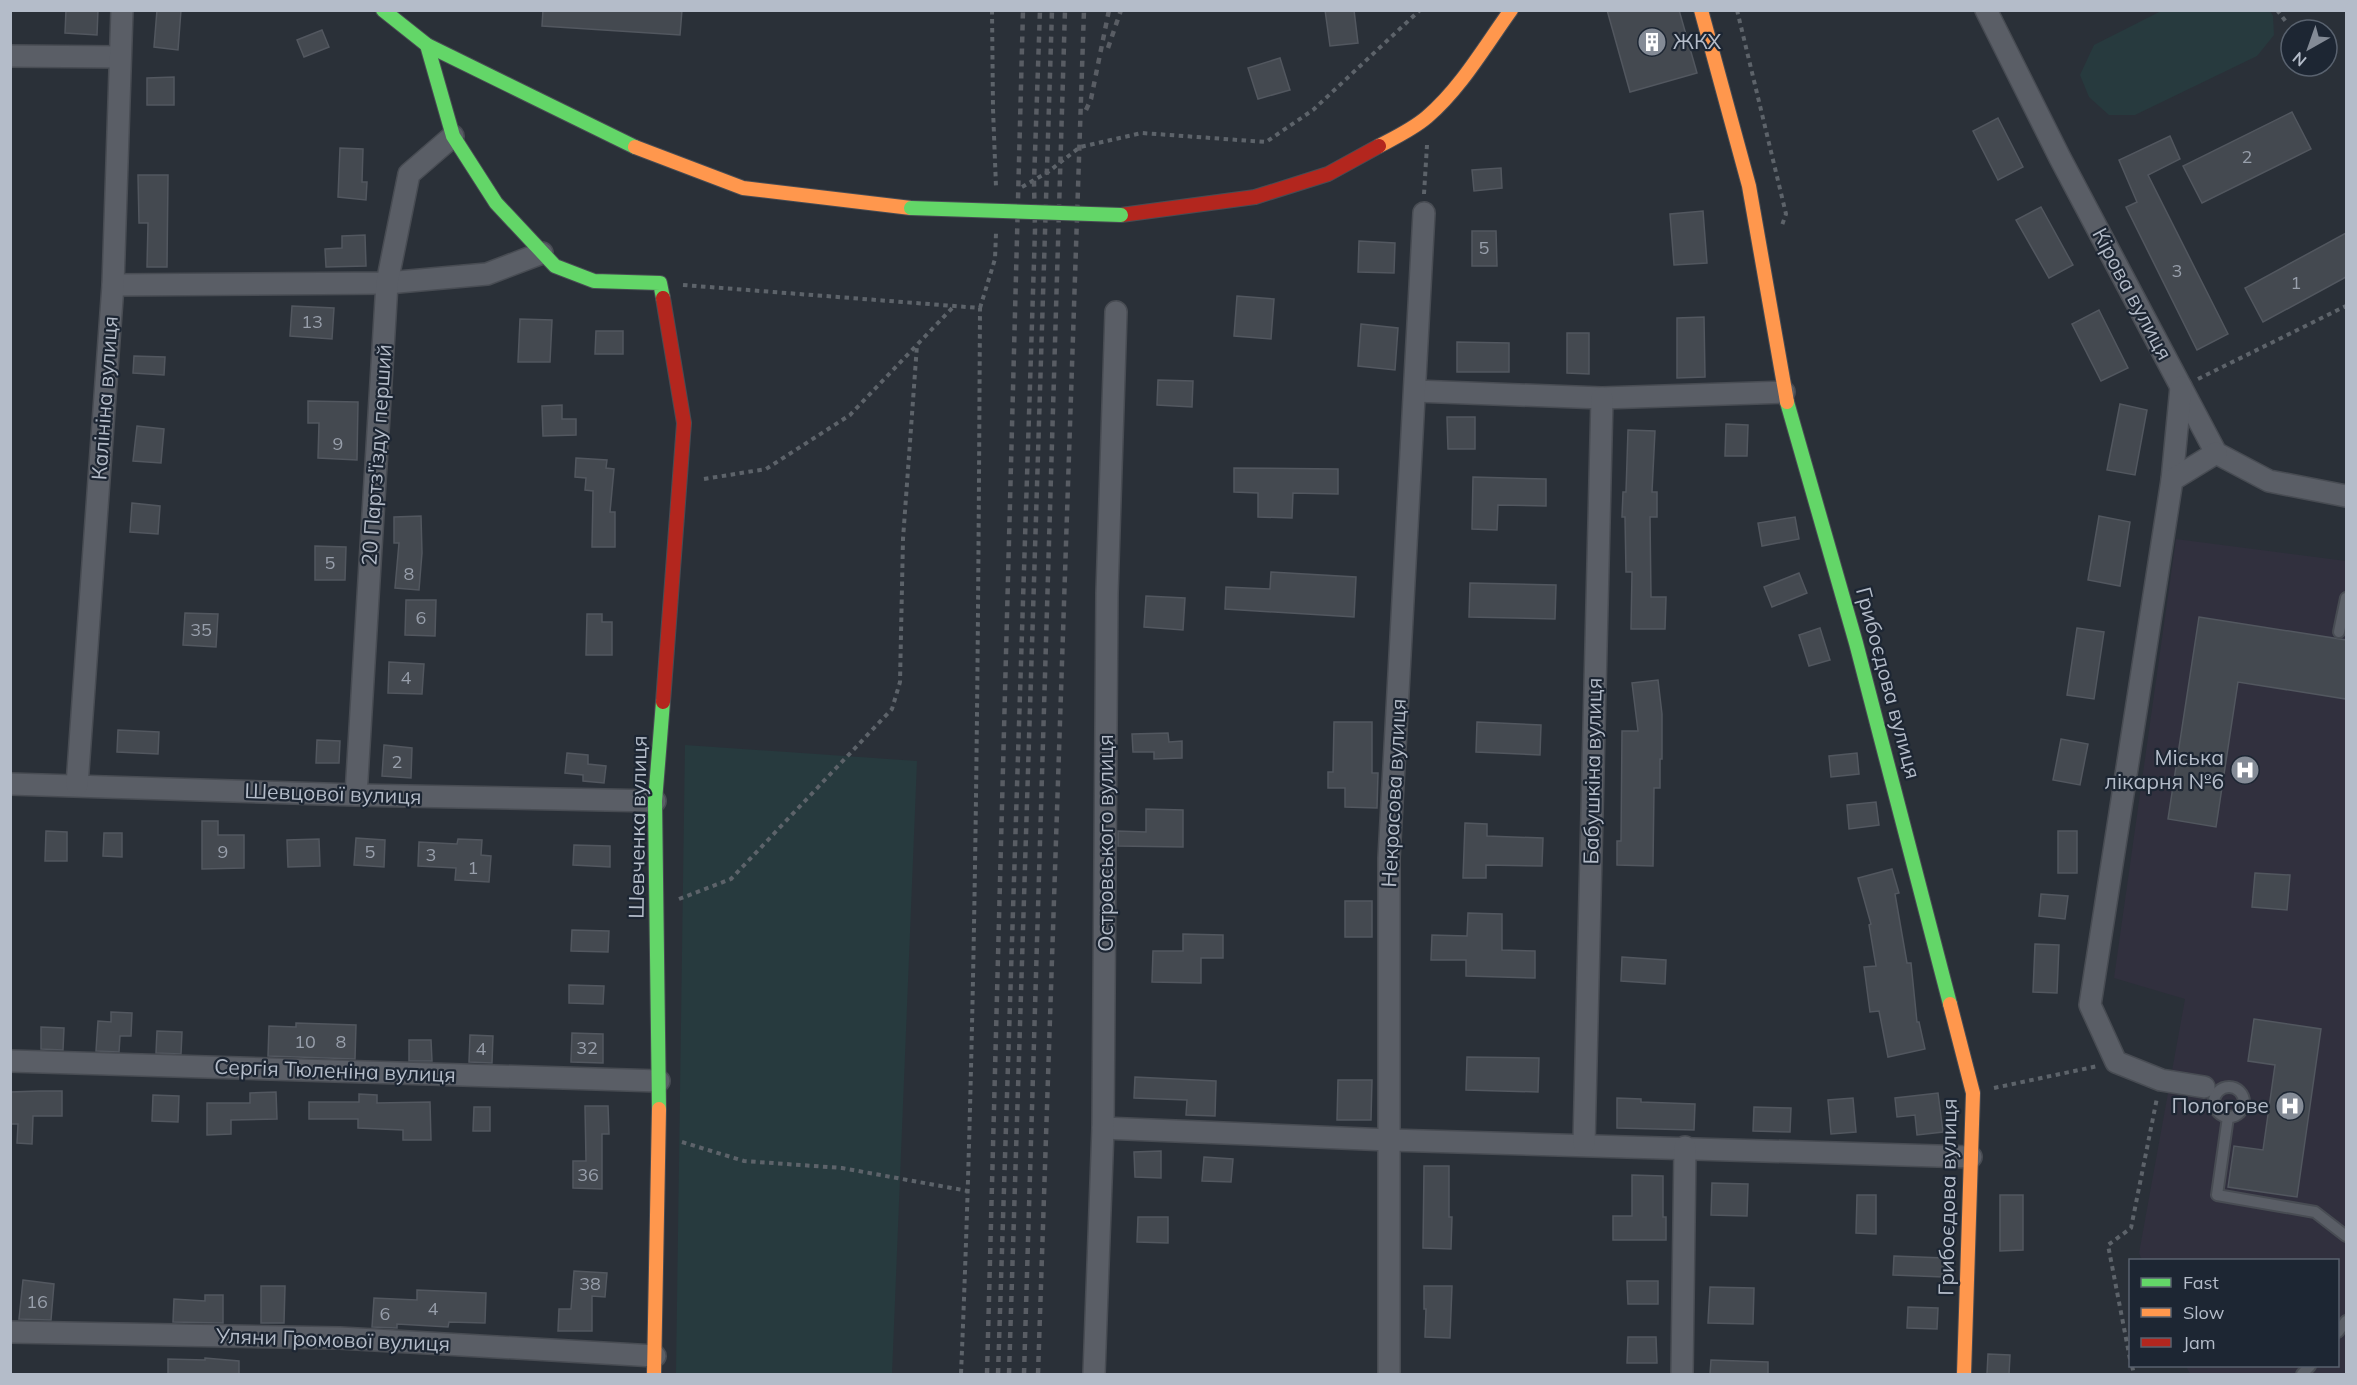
<svg xmlns="http://www.w3.org/2000/svg" width="2357" height="1385" viewBox="0 0 2357 1385" font-family="Mulish,sans-serif">
<rect width="100%" height="100%" fill="#2a3038"/>
<polygon fill="#31303e" points="2176,539 2346,561 2346,1374 2190,1374 2186,1366 2338,1366 2338,1260 2142,1260 2139,1253 2185,999 2114,978"/>
<g fill="#273a3e">
<polygon points="2163,10 2270,11 2273,16 2274,35 2257,56 2135,115 2109,115 2089,97 2080,75 2094,45"/>
<polygon points="685,745 917,761 892,1374 676,1374"/>
</g>
<g fill="#444950" stroke="#52575f" stroke-width="1.5">
<polygon points="66,10 98,10 97,35 65,33"/>
<polygon points="157,10 181,10 178,50 154,47"/>
<polygon points="543,10 682,10 680,35 542,26"/>
<polygon points="1325,10 1354,10 1358,43 1330,46"/>
<polygon points="1607,10 1679,10 1697,73 1630,92"/>
<polygon points="322,30 329,47 304,57 297,40"/>
<polygon points="1280,58 1290,90 1258,99 1248,68"/>
<polygon points="174,77 174,105 147,105 147,78"/>
<polygon points="2292,112 2311,149 2202,203 2183,166"/>
<polygon points="1998,118 2023,167 1998,180 1973,131"/>
<polygon points="2170,136 2180,159 2148,175 2228,334 2197,350 2126,207 2137,202 2119,160"/>
<polygon points="340,148 363,149 362,182 367,182 366,200 338,197"/>
<polygon points="1501,168 1502,188 1474,191 1472,170"/>
<polygon points="138,175 168,175 167,267 147,267 148,223 139,223"/>
<polygon points="2041,207 2073,265 2049,278 2016,220"/>
<polygon points="1703,211 1707,263 1674,265 1670,214"/>
<polygon points="1472,231 1496,231 1497,266 1472,266"/>
<polygon points="2346,233 2346,277 2263,322 2245,288"/>
<polygon points="365,235 366,266 326,267 325,249 342,248 342,236"/>
<polygon points="1359,241 1395,243 1394,273 1358,272"/>
<polygon points="1237,296 1274,299 1271,339 1234,336"/>
<polygon points="292,306 334,308 332,339 290,336"/>
<polygon points="2099,310 2128,368 2101,381 2072,324"/>
<polygon points="1704,317 1705,377 1677,378 1677,318"/>
<polygon points="520,319 552,320 550,362 518,362"/>
<polygon points="1361,324 1398,328 1395,370 1358,366"/>
<polygon points="596,331 623,331 623,354 595,354"/>
<polygon points="1567,333 1589,333 1589,374 1567,373"/>
<polygon points="1457,342 1509,343 1509,372 1457,372"/>
<polygon points="134,356 165,357 164,375 133,373"/>
<polygon points="1158,380 1193,381 1192,407 1157,405"/>
<polygon points="308,401 358,402 357,460 318,458 319,423 308,423"/>
<polygon points="2120,404 2147,410 2135,475 2107,470"/>
<polygon points="562,405 562,419 576,419 576,435 543,436 542,406"/>
<polygon points="1447,417 1475,417 1475,449 1448,449"/>
<polygon points="1726,424 1748,425 1747,456 1725,456"/>
<polygon points="137,426 164,429 161,463 133,461"/>
<polygon points="1628,430 1655,431 1652,492 1657,492 1657,517 1650,517 1651,597 1666,597 1665,629 1631,629 1632,572 1626,572 1625,517 1622,517 1623,492 1626,492"/>
<polygon points="576,458 607,460 606,468 614,469 610,512 615,512 615,547 592,547 593,491 585,490 586,478 575,477"/>
<polygon points="1234,468 1338,469 1338,494 1293,493 1292,518 1258,517 1258,493 1234,492"/>
<polygon points="1473,477 1546,479 1546,506 1498,505 1497,530 1472,529"/>
<polygon points="132,503 160,506 158,534 130,532"/>
<polygon points="421,516 422,553 419,590 395,588 399,543 394,543 394,517"/>
<polygon points="2099,516 2130,522 2120,586 2088,580"/>
<polygon points="1795,517 1799,539 1762,546 1758,523"/>
<polygon points="315,546 346,547 345,580 315,580"/>
<polygon points="1271,572 1356,577 1354,617 1225,609 1226,587 1270,589"/>
<polygon points="1799,573 1807,593 1772,607 1764,587"/>
<polygon points="1470,583 1556,585 1555,619 1469,617"/>
<polygon points="1146,596 1185,598 1183,630 1144,627"/>
<polygon points="406,600 436,600 435,636 405,635"/>
<polygon points="185,613 218,614 216,647 183,645"/>
<polygon points="587,614 602,614 602,622 612,622 612,655 586,655"/>
<polygon points="2199,617 2346,640 2346,699 2238,682 2216,827 2168,819"/>
<polygon points="1820,628 1830,660 1809,666 1799,635"/>
<polygon points="2077,628 2104,632 2094,699 2067,695"/>
<polygon points="389,662 424,664 422,694 388,693"/>
<polygon points="1658,680 1662,714 1662,759 1660,759 1660,788 1654,788 1653,866 1617,865 1617,841 1621,841 1622,731 1638,731 1632,683"/>
<polygon points="1334,722 1372,722 1372,773 1378,773 1377,808 1345,807 1345,788 1328,788 1328,772 1333,772"/>
<polygon points="1477,722 1541,725 1540,755 1476,752"/>
<polygon points="118,730 159,732 158,754 117,752"/>
<polygon points="1168,733 1169,742 1182,741 1182,758 1154,759 1154,752 1133,752 1132,734"/>
<polygon points="2061,739 2088,744 2080,785 2053,780"/>
<polygon points="317,740 340,741 339,763 316,763"/>
<polygon points="384,745 412,748 411,778 382,776"/>
<polygon points="567,753 588,755 588,764 606,766 604,783 583,781 583,775 565,773"/>
<polygon points="1857,753 1859,774 1831,777 1829,756"/>
<polygon points="1876,802 1879,825 1849,829 1847,805"/>
<polygon points="1146,809 1183,810 1183,847 1118,846 1118,831 1146,832"/>
<polygon points="202,821 218,821 218,835 244,835 244,868 202,869"/>
<polygon points="1465,823 1487,824 1487,836 1543,838 1542,866 1486,865 1486,878 1463,878"/>
<polygon points="46,831 67,832 67,861 45,861"/>
<rect x="2058" y="831" width="19" height="42"/>
<polygon points="104,833 122,833 122,857 103,856"/>
<polygon points="356,838 385,840 384,867 354,865"/>
<polygon points="319,839 320,866 288,867 287,840"/>
<polygon points="458,839 482,840 481,855 491,856 489,882 455,880 456,868 418,866 419,842 457,844"/>
<polygon points="574,845 610,846 610,867 573,865"/>
<polygon points="1892,869 1899,893 1895,894 1907,963 1911,963 1917,1022 1919,1022 1925,1049 1888,1057 1879,1011 1870,1012 1864,967 1876,966 1869,925 1871,924 1858,878"/>
<polygon points="2255,873 2290,875 2287,910 2252,907"/>
<polygon points="2041,894 2068,896 2065,919 2039,916"/>
<rect x="1345" y="901" width="27" height="36"/>
<polygon points="1468,913 1502,914 1502,950 1535,951 1535,978 1466,976 1466,960 1431,960 1432,935 1467,936"/>
<polygon points="572,930 609,931 608,952 571,951"/>
<polygon points="1183,934 1223,935 1223,958 1201,958 1201,983 1152,982 1153,951 1183,951"/>
<polygon points="2035,944 2059,945 2057,993 2033,992"/>
<polygon points="1622,957 1666,960 1665,984 1621,981"/>
<polygon points="569,985 604,986 603,1004 569,1003"/>
<polygon points="111,1012 132,1013 131,1036 120,1036 119,1052 96,1051 98,1021 111,1022"/>
<polygon points="2254,1019 2321,1029 2297,1197 2228,1187 2234,1146 2263,1150 2275,1065 2248,1061"/>
<polygon points="296,1023 356,1025 355,1059 268,1056 269,1026 296,1027"/>
<polygon points="41,1027 64,1028 63,1050 41,1049"/>
<polygon points="157,1031 182,1032 181,1054 156,1053"/>
<polygon points="572,1033 603,1034 603,1063 571,1062"/>
<polygon points="470,1035 493,1036 492,1063 469,1062"/>
<polygon points="409,1040 431,1040 432,1061 409,1061"/>
<polygon points="1467,1057 1539,1058 1538,1092 1466,1090"/>
<polygon points="1135,1077 1216,1081 1215,1116 1186,1115 1187,1100 1134,1098"/>
<polygon points="1338,1080 1372,1080 1371,1120 1337,1120"/>
<polygon points="39,1091 62,1091 62,1116 33,1116 32,1144 17,1143 18,1124 10,1124 10,1092"/>
<polygon points="276,1092 277,1119 231,1120 231,1134 207,1135 207,1103 250,1103 250,1093"/>
<polygon points="1938,1093 1943,1132 1917,1135 1915,1115 1897,1117 1895,1098"/>
<polygon points="359,1094 377,1095 377,1103 430,1102 431,1140 403,1140 403,1130 358,1128 358,1119 309,1119 309,1102 359,1102"/>
<polygon points="153,1095 179,1096 178,1122 152,1121"/>
<polygon points="1617,1098 1641,1099 1641,1102 1695,1104 1694,1130 1617,1128"/>
<polygon points="1853,1098 1856,1132 1831,1134 1828,1100"/>
<polygon points="585,1106 608,1106 609,1134 602,1134 602,1189 573,1188 573,1161 586,1161"/>
<polygon points="474,1107 490,1107 490,1131 473,1131"/>
<polygon points="1754,1107 1791,1108 1790,1132 1753,1131"/>
<polygon points="1161,1151 1161,1178 1135,1177 1134,1152"/>
<polygon points="1204,1157 1233,1159 1231,1182 1202,1181"/>
<polygon points="1424,1166 1449,1166 1449,1217 1452,1217 1451,1249 1423,1248"/>
<polygon points="1632,1175 1663,1176 1663,1217 1666,1217 1666,1240 1613,1240 1613,1216 1632,1216"/>
<polygon points="1712,1183 1748,1184 1747,1216 1711,1215"/>
<polygon points="1857,1195 1876,1195 1876,1234 1856,1233"/>
<polygon points="2000,1195 2023,1195 2023,1250 2000,1251"/>
<polygon points="1138,1217 1168,1217 1168,1243 1137,1242"/>
<polygon points="1894,1256 1944,1258 1943,1277 1893,1275"/>
<polygon points="574,1271 607,1273 605,1297 592,1296 592,1331 558,1331 559,1309 571,1309"/>
<polygon points="23,1280 54,1284 51,1320 19,1319"/>
<polygon points="1627,1281 1658,1281 1658,1304 1628,1304"/>
<polygon points="261,1286 285,1286 284,1323 261,1323"/>
<polygon points="1424,1286 1452,1286 1450,1338 1425,1337 1426,1309 1424,1309"/>
<polygon points="1710,1287 1754,1288 1753,1324 1708,1323"/>
<polygon points="417,1290 486,1293 485,1323 449,1322 448,1327 397,1324 397,1328 372,1327 374,1298 417,1300"/>
<polygon points="205,1295 223,1295 223,1323 173,1322 174,1299 205,1301"/>
<polygon points="1908,1307 1938,1308 1937,1329 1907,1328"/>
<polygon points="1628,1337 1656,1337 1657,1363 1627,1363"/>
<polygon points="1988,1354 2010,1355 2009,1374 1987,1374"/>
<polygon points="205,1358 239,1361 239,1374 168,1374 168,1359 205,1360"/>
<polygon points="1711,1360 1768,1362 1768,1374 1710,1374"/>
</g>
<g fill="none" stroke-linecap="round" stroke-linejoin="round">
<g stroke="#484c53" stroke-width="14">
<g id="lane">
<polyline points="2339,632 2346,598"/>
<circle cx="2229" cy="1102" r="15"/>
<polyline points="2228,1117 2217,1195 2315,1212 2346,1236"/>
<polyline points="2338,1332 2346,1321"/>
<polyline points="2302,1374 2310,1366"/>
</g>
</g>
<g stroke="#484c53" stroke-width="24">
<g id="street">
<polyline points="1986,10 2060,158 2216,453 2269,481 2346,496"/>
<polyline points="10,56 120,57"/>
<polyline points="113,285 387,283 487,274 542,253"/>
<polyline points="1415,391 1602,398 1784,392"/>
<polyline points="2172,480 2181,387"/>
<polyline points="10,784 356,795 655,801"/>
<polyline points="77,785 113,285 122,10"/>
<polyline points="356,795 387,283 409,174 453,136"/>
<polyline points="10,1061 659,1081"/>
<polyline points="2204,1087 2161,1080 2116,1062 2090,1005 2172,480 2216,453"/>
<polyline points="1103,1128 1389,1140 1971,1157"/>
<polyline points="1584,1144 1602,398"/>
<polyline points="10,1332 340,1338 655,1356"/>
<polyline points="1094,1374 1103,1128 1107,593 1116,312"/>
<polyline points="1389,1374 1389,858 1424,213"/>
<polyline points="1682,1374 1685,1147"/>
</g>
</g>
<g stroke="#484c53" stroke-width="16">
<g id="fast">
<polyline points="383,10 427,45 635,147"/>
<polyline points="427,45 453,136 496,203 555,266 594,281 660,283 663,298"/>
<polyline points="1787,402 1856,643 1950,1004"/>
<polyline points="659,1109 655,801 663,702"/>
</g>
</g>
<g stroke="#484c53" stroke-width="16">
<g id="slow">
<polyline points="1701,10 1749,186 1787,402"/>
<path d="M1379,146C1396,137 1413,129 1427,117C1461,88 1485,46 1511,10"/>
<polyline points="635,147 743,188 911,208"/>
<polyline points="1950,1004 1973,1093 1964,1374"/>
<polyline points="654,1374 659,1109"/>
</g>
</g>
<g stroke="#484c53" stroke-width="16">
<g id="jam">
<polyline points="1121,215 1255,197 1328,174 1379,146"/>
<polyline points="663,702 684,423 663,298"/>
</g>
</g>
<g stroke="#5d636a" stroke-width="4" stroke-dasharray="4.5 4.5" stroke-linecap="butt">
<polyline points="992,10 993,109 996,187"/>
<polyline points="1737,10 1786,214 1781,228"/>
<polyline points="2277,10 2287,23"/>
<polyline points="1022,187 1048,172 1080,147 1142,133 1266,142 1313,110 1420,10"/>
<polyline points="1424,194 1427,145"/>
<path d="M683,285L980,308C978,664 976,1019 961,1374"/>
<polyline points="980,308 995,259 996,233"/>
<polyline points="2198,379 2346,306"/>
<polyline points="704,479 766,469 850,415 954,306"/>
<polyline points="679,899 731,879 892,709 900,682 903,539 917,345"/>
<polyline points="1994,1088 2098,1066"/>
<polyline points="682,1142 744,1161 842,1168 968,1191"/>
<polyline points="2130,1359 2108,1245 2131,1228 2157,1098"/>
<polyline points="2132,1366 2134,1374"/>
</g>
<use href="#lane" stroke="#5a5e66" stroke-width="10"/>
<use href="#street" stroke="#5a5e66" stroke-width="21"/>
<use href="#fast" stroke="#63d668" stroke-width="14"/>
<use href="#slow" stroke="#ff974d" stroke-width="14"/>
<use href="#jam" stroke="#b3261e" stroke-width="14"/>
<g stroke="#595d64" stroke-width="4.5" stroke-dasharray="6 6" stroke-linecap="butt">
<polyline points="1108,48 1121,10"/>
<polyline points="1086,110 1091,99 1109,10"/>
<polyline points="987,1374 1023,10"/>
<polyline points="998,1374 1035,230 1034,182 1040,10"/>
<polyline points="1009,1374 1052,10"/>
<polyline points="1024,1374 1065,10"/>
<polyline points="1038,1374 1084,10"/>
</g>
<g stroke="#484c53" stroke-width="16" stroke-linecap="butt">
<polyline id="fast-bridge" points="911,208 1121,215"/>
</g>
<use href="#fast-bridge" stroke="#63d668" stroke-width="14"/>
</g>
<defs>
<g id="building-disc" transform="scale(1.5)"><circle r="9.5" fill="#848b96" stroke="#1d2633"/><path d="M-4-6H4V6H1V3H-1V6H-4ZM-2.5-4.3h1.7v1.8h-1.7ZM.8-4.3h1.7v1.8H.8ZM-2.5-1h1.7V.8h-1.7ZM.8-1h1.7V.8H.8Z" fill="#fff"/></g>
<g id="hospital-disc" transform="scale(1.5)"><circle r="9.5" fill="#848b96" stroke="#1d2633"/><path d="M-5-5h3v3.5h4V-5h3V5h-3V1.5h-4V5h-3Z" fill="#fff"/></g>
</defs>
<g fill-rule="evenodd">
<use href="#building-disc" x="1652" y="42"/>
<use href="#hospital-disc" x="2245" y="770"/>
<use href="#hospital-disc" x="2290" y="1106"/>
</g>
<g text-anchor="middle" stroke-width="4.5" stroke-linejoin="round" paint-order="stroke">
<g font-size="18" fill="#989fab">
<text x="2247" y="163">2</text>
<text x="1484" y="254">5</text>
<text x="2177" y="277">3</text>
<text x="2296" y="289">1</text>
<text x="312" y="328">13</text>
<text x="338" y="450">9</text>
<text x="330" y="569">5</text>
<text x="409" y="580">8</text>
<text x="421" y="624">6</text>
<text x="201" y="636">35</text>
<text x="406" y="684">4</text>
<text x="397" y="768">2</text>
<text x="223" y="858">9</text>
<text x="370" y="858">5</text>
<text x="431" y="861">3</text>
<text x="473" y="874">1</text>
<text x="305" y="1048">10</text>
<text x="341" y="1048">8</text>
<text x="587" y="1054">32</text>
<text x="481" y="1055">4</text>
<text x="588" y="1181">36</text>
<text x="590" y="1290">38</text>
<text x="37" y="1308">16</text>
<text x="433" y="1315">4</text>
<text x="385" y="1320">6</text>
</g>
<g font-size="21" fill="#b4bcc9" stroke="#1d2633" text-anchor="end">
<text x="1673" y="49" text-anchor="start">ЖКХ</text>
<text x="2224" y="765">Міська<tspan x="2224" dy="24">лікарня №6</tspan></text>
<text x="2269" y="1113">Пологове</text>
</g>
<g font-size="21" fill="#b4bcc9" stroke="#1d2633">
<text transform="translate(2132 294) rotate(62)" y="7">Кірова вулиця</text>
<text transform="translate(105 398) rotate(-86)" y="7">Калініна вулиця</text>
<text transform="translate(377 455) rotate(-86)" y="7">20 Партз'їзду перший</text>
<text transform="translate(1888 683) rotate(75)" y="7">Грибоєдова вулиця</text>
<text transform="translate(1593 771) rotate(-89)" y="7">Бабушкіна вулиця</text>
<text transform="translate(1394 793) rotate(-87)" y="7">Некрасова вулиця</text>
<text transform="translate(333 794) rotate(2)" y="7">Шевцової вулиця</text>
<text transform="translate(638 827) rotate(-89)" y="7">Шевченка вулиця</text>
<text transform="translate(1106 843) rotate(-90)" y="7">Островського вулиця</text>
<text transform="translate(335 1071) rotate(2)" y="7">Сергія Тюленіна вулиця</text>
<text transform="translate(1948 1197) rotate(-89)" y="7">Грибоєдова вулиця</text>
<text transform="translate(333 1340) rotate(2)" y="7">Уляни Громової вулиця</text>
</g>
</g>
<rect width="2357" height="1385" fill="none" stroke="#b4bcc9" stroke-width="24"/>
<rect x="2129" y="1259" width="210" height="108" fill="#1d2633" stroke="#59626f" stroke-width="1.5"/>
<rect x="2141" y="1278" width="30" height="9" fill="#63d668" stroke="#59626f" stroke-width="1.5"/>
<text x="2183" y="1289" font-size="18" fill="#b4bcc9">Fast</text>
<rect x="2141" y="1308" width="30" height="9" fill="#ff974d" stroke="#59626f" stroke-width="1.5"/>
<text x="2183" y="1319" font-size="18" fill="#b4bcc9">Slow</text>
<rect x="2141" y="1338" width="30" height="9" fill="#b3261e" stroke="#59626f" stroke-width="1.5"/>
<text x="2183" y="1349" font-size="18" fill="#b4bcc9">Jam</text>
<g transform="translate(2309 48) rotate(220)"><circle r="28" fill="#1d2633" stroke="#59626f" stroke-width="1.5"/>
<path d="M0-4.5L10 22L0 15L-10 22Z" fill="#848b96"/>
<text y="-9" font-size="16" font-weight="bold" text-anchor="middle" fill="#b4bcc9">N</text>
</g>
</svg>
